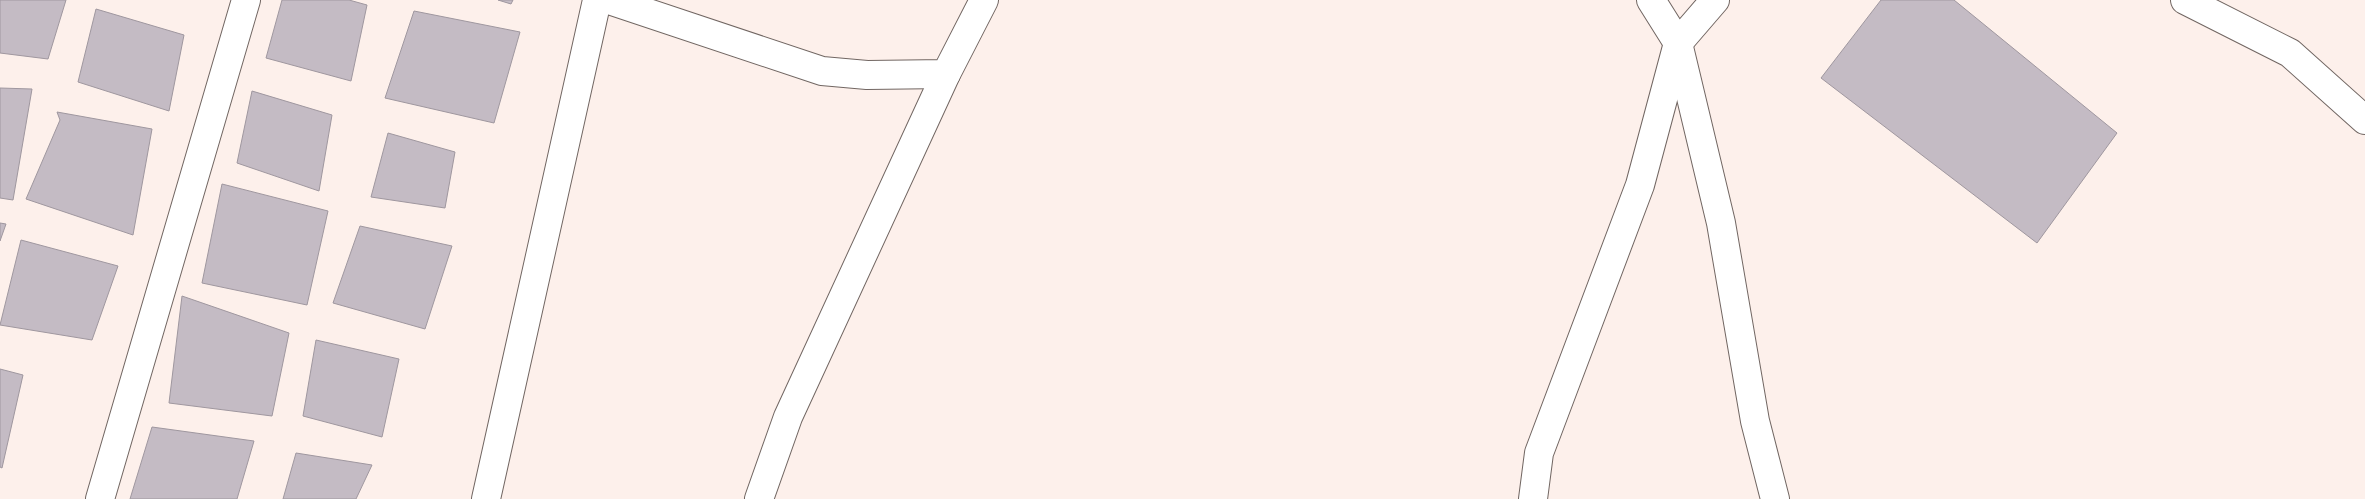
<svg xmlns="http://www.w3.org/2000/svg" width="2365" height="499" viewBox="0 0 2365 499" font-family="'Noto Sans',sans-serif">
<rect width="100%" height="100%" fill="#fdf0eb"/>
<g fill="#c4bbc4" stroke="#9f979f">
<polygon points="0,0 66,0 48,59 0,53"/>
<polygon points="282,0 349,0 367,5 351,81 266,58"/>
<polygon points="498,0 513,0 511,4"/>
<polygon points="1881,0 1954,0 2117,133 2037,243 1821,78"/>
<polygon points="96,9 184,35 169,111 78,82"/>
<polygon points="414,11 520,32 494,123 385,98"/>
<polygon points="0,88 32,89 13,200 0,198"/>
<polygon points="252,91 332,115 319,191 237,163"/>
<polygon points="57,112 152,129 133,235 26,199 60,120"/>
<polygon points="388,133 455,152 445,208 371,197"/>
<polygon points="222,184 328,211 307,305 202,283"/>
<polygon points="0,223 6,224 0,241"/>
<polygon points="360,226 452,246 425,329 333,303"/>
<polygon points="21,240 118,266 92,340 0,325"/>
<polygon points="182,296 289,333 272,416 169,403"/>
<polygon points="316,340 399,359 382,437 303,416"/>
<polygon points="0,369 23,375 2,468 0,467"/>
<polygon points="152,427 254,441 237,499 130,499"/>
<polygon points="296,453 372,465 356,499 283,499"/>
</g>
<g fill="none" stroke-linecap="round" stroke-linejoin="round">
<g stroke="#716662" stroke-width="30">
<g id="street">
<polyline points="609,0 822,71 867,75 946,74 984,0"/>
<polyline points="1651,0 1678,43 1721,223 1755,421 1775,499"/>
<polyline points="2185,0 2290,53 2365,120"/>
<polyline points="100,499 246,0"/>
<polyline points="486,499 597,0"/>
<polyline points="759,499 788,417 946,74"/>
<polyline points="1533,499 1539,453 1640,185 1678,43 1715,0"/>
</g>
</g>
<use href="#street" stroke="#fff" stroke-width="28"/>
</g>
</svg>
